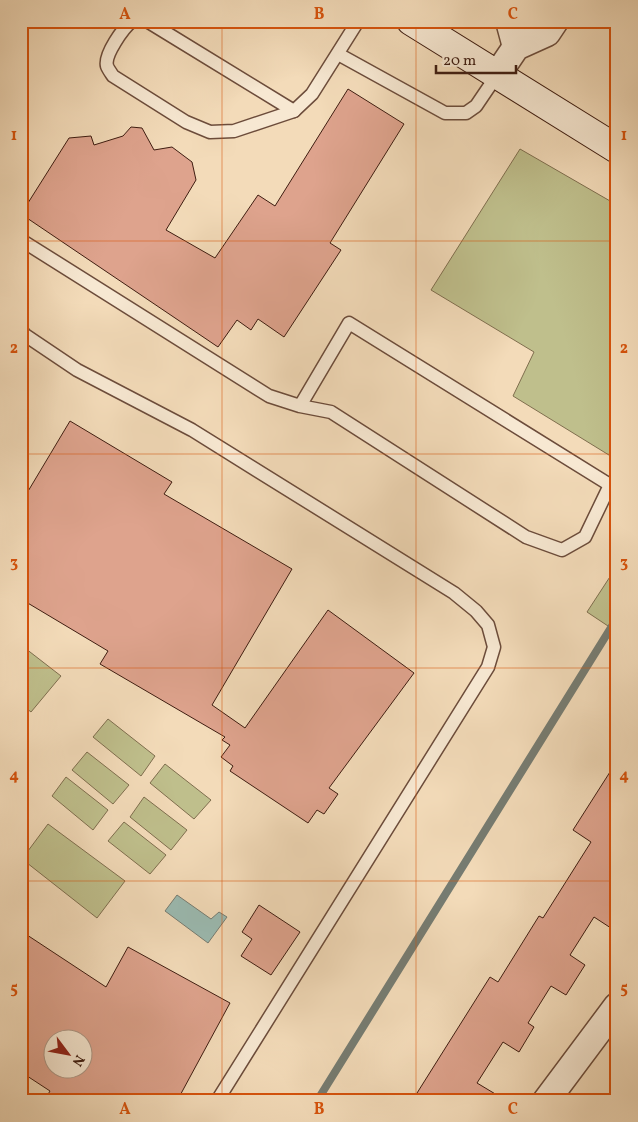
<svg xmlns="http://www.w3.org/2000/svg" width="638" height="1122" viewBox="0 0 638 1122" font-family="Vollkorn,serif">
<rect width="100%" height="100%" fill="#f3dbb9"/>
<filter id="stains"><feTurbulence type="fractalNoise" baseFrequency=".004" numOctaves="4"/><feColorMatrix values="0 0 0 0 .2 0 0 0 0 .09 0 0 0 0 .02 0 0 0 .5 -.17"/></filter>
<radialGradient id="worn" r=".72"><stop offset=".6" stop-color="#630" stop-opacity="0"/><stop offset="1" stop-color="#630" stop-opacity=".3"/></radialGradient>
<g fill="#bfbf8c" stroke="#7f6e4e">
<polygon points="520,149 617,205 617,460 513,396 534,352 431,290"/>
<polygon points="617,566 617,632 587,612"/>
<polygon points="21,645 61,676 31,712 21,704"/>
<polygon points="108,719 155,756 141,776 93,737"/>
<polygon points="87,752 129,785 113,804 72,770"/>
<polygon points="165,764 211,800 194,819 150,783"/>
<polygon points="66,777 108,810 93,830 52,796"/>
<polygon points="144,797 187,830 171,850 130,817"/>
<polygon points="124,822 166,855 150,874 108,841"/>
<polygon points="48,824 125,881 97,918 22,859"/>
</g>
<polygon fill="#9bbbb2" stroke="#767c72" points="177,895 211,919 219,912 227,917 208,943 165,911"/>
<g fill="none" stroke-linecap="round" stroke-linejoin="round">
<polyline stroke="#767c72" stroke-width="8" points="317,1101 617,618"/>
</g>
<g fill="#dea38d" stroke="#3f1d11" fill-rule="evenodd">
<polygon points="348,89 404,124 330,243 341,250 284,337 258,319 251,330 237,320 218,347 21,214 69,138 91,136 94,145 123,136 131,127 142,128 154,150 172,147 192,162 196,180 166,230 215,258 258,195 275,206"/>
<polygon points="70,421 172,482 164,494 292,569 212,705 245,728 328,610 414,673 329,788 338,794 324,814 317,810 308,823 230,771 233,766 221,757 230,745 222,740 225,737 100,664 108,651 21,599 21,503"/>
<polygon points="617,761 617,932 594,917 570,955 585,965 566,995 551,986 528,1023 534,1027 519,1052 503,1042 477,1083 507,1101 412,1101 490,977 498,982 539,916 543,918 591,842 573,830"/>
<polygon points="259,905 300,932 271,975 241,956 252,939 242,932"/>
<path d="M21,931L106,987L128,947L230,1003L177,1101H44L50,1091L21,1072ZM52,1040H82V1070H52Z"/>
</g>
<g fill="none" stroke-linecap="round" stroke-linejoin="round">
<g stroke="#6c4c3b" stroke-width="15">
<g id="lane">
<path d="M132,21C123,28 104,55 107,66C108,69 111,73 113,76L186,122L210,132L234,131L294,111L312,94L358,21"/>
<polyline points="147,21 294,111"/>
<polyline points="338,54 445,113 466,113 476,106 497,75"/>
<polyline points="21,240 269,396 300,406 331,412 526,537 562,550 585,537 610,485 349,323 300,406"/>
<polyline points="21,330 25,335 77,370 192,430 454,593 476,611 488,625 494,647 488,667 217,1101"/>
</g>
</g>
<g stroke="#6c4c3b" stroke-width="29">
<g id="street">
<polyline points="509,21 516,47"/>
<polyline points="497,75 516,47 547,33 555,21"/>
<polyline points="546,1101 617,1006"/>
</g>
</g>
<g stroke="#3f1d11" stroke-width="30">
<polyline id="secondary" points="411,21 617,149"/>
</g>
<use href="#lane" stroke="#f7e8d2" stroke-width="12"/>
<use href="#street" stroke="#f7e8d2" stroke-width="26"/>
<use href="#secondary" stroke="#f7e8d2" stroke-width="28"/>
</g>
<path fill="none" stroke="#d7530c" stroke-width="1" stroke-opacity="0.55" d="M222,21V1101M416,21V1101M21,241H617M21,454H617M21,668H617M21,881H617"/>
<rect width="638" height="1122" fill="none" stroke="#f3dbb9" stroke-width="55"/>
<g transform="translate(68 1054) rotate(122)"><circle r="24" fill="#f7e8d2" stroke="#ad9785"/>
<path d="M0-4L9 19L0 12L-9 19Z" fill="#8f2418"/>
<text y="-8" font-size="14" font-weight="bold" text-anchor="middle" fill="#3f1d11">N</text>
</g>
<path d="M436 65v8h80v-8" fill="none" stroke="#3f1d11" stroke-width="2.5"/>
<text x="443" y="65" font-size="15" fill="#3f1d11" stroke="#f7e8d2" stroke-width="4" paint-order="stroke">20 m</text>
<rect x="28" y="28" width="582" height="1066" fill="none" stroke="#d7530c" stroke-width="2"/>
<g font-size="16" text-anchor="middle" font-weight="bold" fill="#d7530c">
<text x="125" y="19">A</text>
<text x="319" y="19">B</text>
<text x="513" y="19">C</text>
<text x="14" y="140">1</text>
<text x="624" y="140">1</text>
<text x="14" y="353">2</text>
<text x="624" y="353">2</text>
<text x="14" y="567">3</text>
<text x="624" y="567">3</text>
<text x="14" y="780">4</text>
<text x="624" y="780">4</text>
<text x="14" y="993">5</text>
<text x="624" y="993">5</text>
<text x="125" y="1114">A</text>
<text x="319" y="1114">B</text>
<text x="513" y="1114">C</text>
</g>
<rect width="100%" height="100%" filter="url(#stains)"/>
<rect width="100%" height="100%" fill="url(#worn)"/>
</svg>
